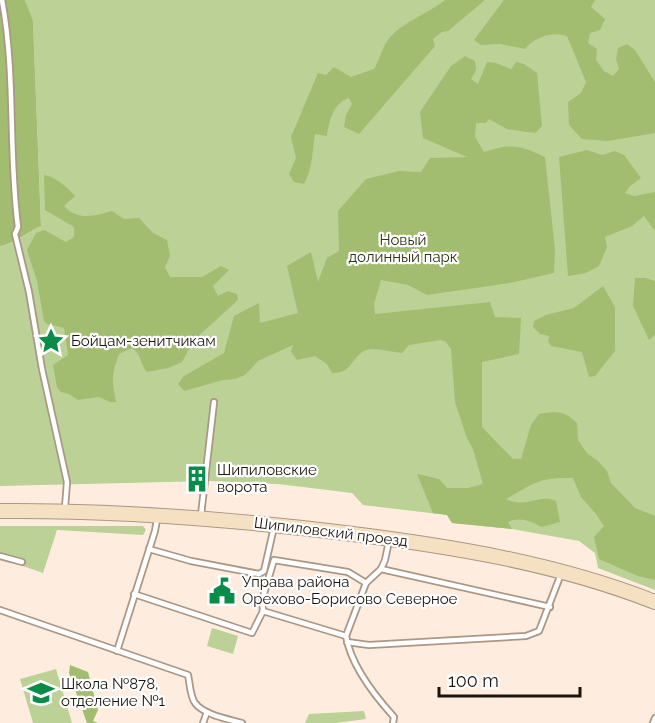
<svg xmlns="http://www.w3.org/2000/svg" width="655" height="723" viewBox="0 0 655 723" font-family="Raleway,sans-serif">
<rect width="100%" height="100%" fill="#feeddf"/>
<g fill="#bbd196">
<path d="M25,0H655V590L598,568L595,553L579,541L512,529L452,523L447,515L363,505L352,493L278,484L210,481L0,486V246C11,246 29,231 41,226L33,22Z"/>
<polygon points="0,526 143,526 146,530 143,535 57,530 43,573 0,558"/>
<polygon points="212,628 238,636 233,654 207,646"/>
<polygon points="56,669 72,723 33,723 20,679"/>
<polygon points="364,711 366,719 335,723 305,723 309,714"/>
</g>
<g fill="#a2bd6f">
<path d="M0,0H25L33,21L41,226C29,231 10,246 0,246Z"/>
<path d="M445,0H485L448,31L442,32L433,39L435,46L359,134L344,127L346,115L352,104L349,98C333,103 329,121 327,136L315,134C312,152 313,167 304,184L294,182L289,174L296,158L291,137L318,73L326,75L334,67L351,77L374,69C380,60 381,49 388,40C399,24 429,13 445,0Z"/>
<path d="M504,0H595L591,7L605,19L600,30L590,33L588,43L597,49L596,60L604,71L613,76L619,69L616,59L618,48L627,44L635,50L655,82V133L608,141L582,139L569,125L568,102L581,93L586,82L567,36C552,31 535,37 525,49L500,44L481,45L474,40Z"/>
<path d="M465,56L475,61L476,70L471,79L478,84L487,62L496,63L511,69L516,62L524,64L537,73L542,126L535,133L507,129L489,119L486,123H476L475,137L484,152C509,143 521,145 545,157L555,249L554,273L510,283L427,295L408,285L381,280L374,304L375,314L490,302L495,317L521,318L519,354L482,362V427L513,459H521L531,425L539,414C556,411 565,411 577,423L578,440L587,453L598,461L607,471L611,483L635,508L655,516V580L638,576L599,559L594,537L604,526L596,514L581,497L573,478C539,477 534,483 506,499C527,509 539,493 556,501L560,522L541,527C529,520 520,517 508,522L512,529L452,523L447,515L433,513L417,474L439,479L447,488H468L483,484L473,449L467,438L455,402L451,349L446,342L441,340L409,345L402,353C393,352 381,349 372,349C352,350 354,375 332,373L327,364L315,356L297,360L291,352L293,345L258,361L245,375L235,379L223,380L184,391L178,384L184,376L224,353L234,316L259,303L260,323L298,313L287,266L311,252L318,282L327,258L339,251L338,211L366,179L399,171L421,172L430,158L467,157L423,138L420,112L451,66Z"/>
<polygon points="587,150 602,155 615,151 624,155 641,178 630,186 625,193 634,196 655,192 655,231 644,216 632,226 605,237 607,247 599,266 586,273 568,276 559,157"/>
<path d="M44,175C56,177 67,187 75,196L64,206C77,221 95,216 112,211L124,219L139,218L153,233L167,240L170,256L165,267L170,277H202L221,266L229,270L213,286L218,296L228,291L237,294L238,300L194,340L182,362L168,368L147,372C140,365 142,354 132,348L119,354C111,377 112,379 116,402H110L99,397L78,400L69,394L61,392L57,387L53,365L68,355L64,328L47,324L44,321L37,281L27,250L36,233L44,230L66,242L74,237V227L45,210Z"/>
<polygon points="635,278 645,278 655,281 655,335 649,340 633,306"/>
<polygon points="603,286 615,307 615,351 595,376 589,377 582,352 551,346 548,341 549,336 540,334 533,327 534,321 546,315 574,308"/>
<polygon points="70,665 88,672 98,710 93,721 98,723 87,723 69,673"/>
</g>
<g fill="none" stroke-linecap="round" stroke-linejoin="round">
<g stroke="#aa9786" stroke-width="8">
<g id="lane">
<path d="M2,0C16,75 8,151 18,227L15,234L29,292L42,369L67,482L65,508"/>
<polyline points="201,515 214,402"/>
<path d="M389,541L385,560L381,569L366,583L346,636C351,666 374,695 394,717L393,723"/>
<polyline points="149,549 191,561 259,574 264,571 274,527"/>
<polyline points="0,556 22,562"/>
<polyline points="381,569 550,607"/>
<polyline points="134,594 252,633 263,611"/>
<path d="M0,610L188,675C190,684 190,696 195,703C204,715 228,719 242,723"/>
<polyline points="346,636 263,611 262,600 274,560 348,572 366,583"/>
<polyline points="347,642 369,645 526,636 539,631 561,574"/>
<polyline points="117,651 155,531 157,519"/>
<polyline points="203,723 207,712"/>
<polyline points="653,723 655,718"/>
</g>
</g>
<g stroke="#aa9786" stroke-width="16">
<path id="secondary" d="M0,511C116,510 230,519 345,533C450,546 556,563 655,602"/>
</g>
<use href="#lane" stroke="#fff" stroke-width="4.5"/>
<use href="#secondary" stroke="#f5e1c1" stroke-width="14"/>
</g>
<defs>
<g id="sight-bare" transform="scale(2.07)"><path d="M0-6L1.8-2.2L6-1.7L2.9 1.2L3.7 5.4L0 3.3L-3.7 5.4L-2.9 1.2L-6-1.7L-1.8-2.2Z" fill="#0a8c49" stroke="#fff" stroke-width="2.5" paint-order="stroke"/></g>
<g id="building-bare" transform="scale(2.07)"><path d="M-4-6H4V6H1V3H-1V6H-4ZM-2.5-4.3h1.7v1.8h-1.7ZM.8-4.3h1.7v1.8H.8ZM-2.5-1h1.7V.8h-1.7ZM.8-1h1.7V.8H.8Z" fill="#0a8c49" stroke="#fff" stroke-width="2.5" paint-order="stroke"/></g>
<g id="civic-bare" transform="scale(2.07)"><path d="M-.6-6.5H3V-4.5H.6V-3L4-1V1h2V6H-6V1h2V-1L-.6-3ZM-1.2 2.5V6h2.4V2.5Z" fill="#0a8c49" stroke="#fff" stroke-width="2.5" paint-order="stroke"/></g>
<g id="school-bare" transform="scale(2.07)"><path d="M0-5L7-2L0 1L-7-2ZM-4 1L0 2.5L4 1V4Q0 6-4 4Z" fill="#0a8c49" stroke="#fff" stroke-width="2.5" paint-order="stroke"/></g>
</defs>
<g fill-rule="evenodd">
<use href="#sight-bare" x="51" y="341"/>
<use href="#building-bare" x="197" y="479"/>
<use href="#civic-bare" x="222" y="591"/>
<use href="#school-bare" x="41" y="693"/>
</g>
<g text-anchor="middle" stroke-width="4.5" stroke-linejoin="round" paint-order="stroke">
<g font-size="15" fill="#2a3514" stroke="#fff">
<text x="403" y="245">Новый<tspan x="403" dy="17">долинный парк</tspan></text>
</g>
<g font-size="15" fill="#1c150f" stroke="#fff" text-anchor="start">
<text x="71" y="346">Бойцам-зенитчикам</text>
<text x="217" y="475">Шипиловские<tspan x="217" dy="17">ворота</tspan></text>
<text x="242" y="587">Управа района<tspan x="242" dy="17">Орехово-Борисово Северное</tspan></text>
<text x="61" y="689">Школа №878,<tspan x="61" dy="17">отделение №1</tspan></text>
</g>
<g font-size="15" fill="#1c150f" stroke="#fff">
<text transform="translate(331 532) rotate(7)" y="5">Шипиловский проезд</text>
</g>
</g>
<path d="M439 687v9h141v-9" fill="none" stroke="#1c150f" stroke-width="3"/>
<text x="448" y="687" font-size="18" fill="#1c150f" stroke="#ffffff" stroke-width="4.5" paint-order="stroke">100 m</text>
</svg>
